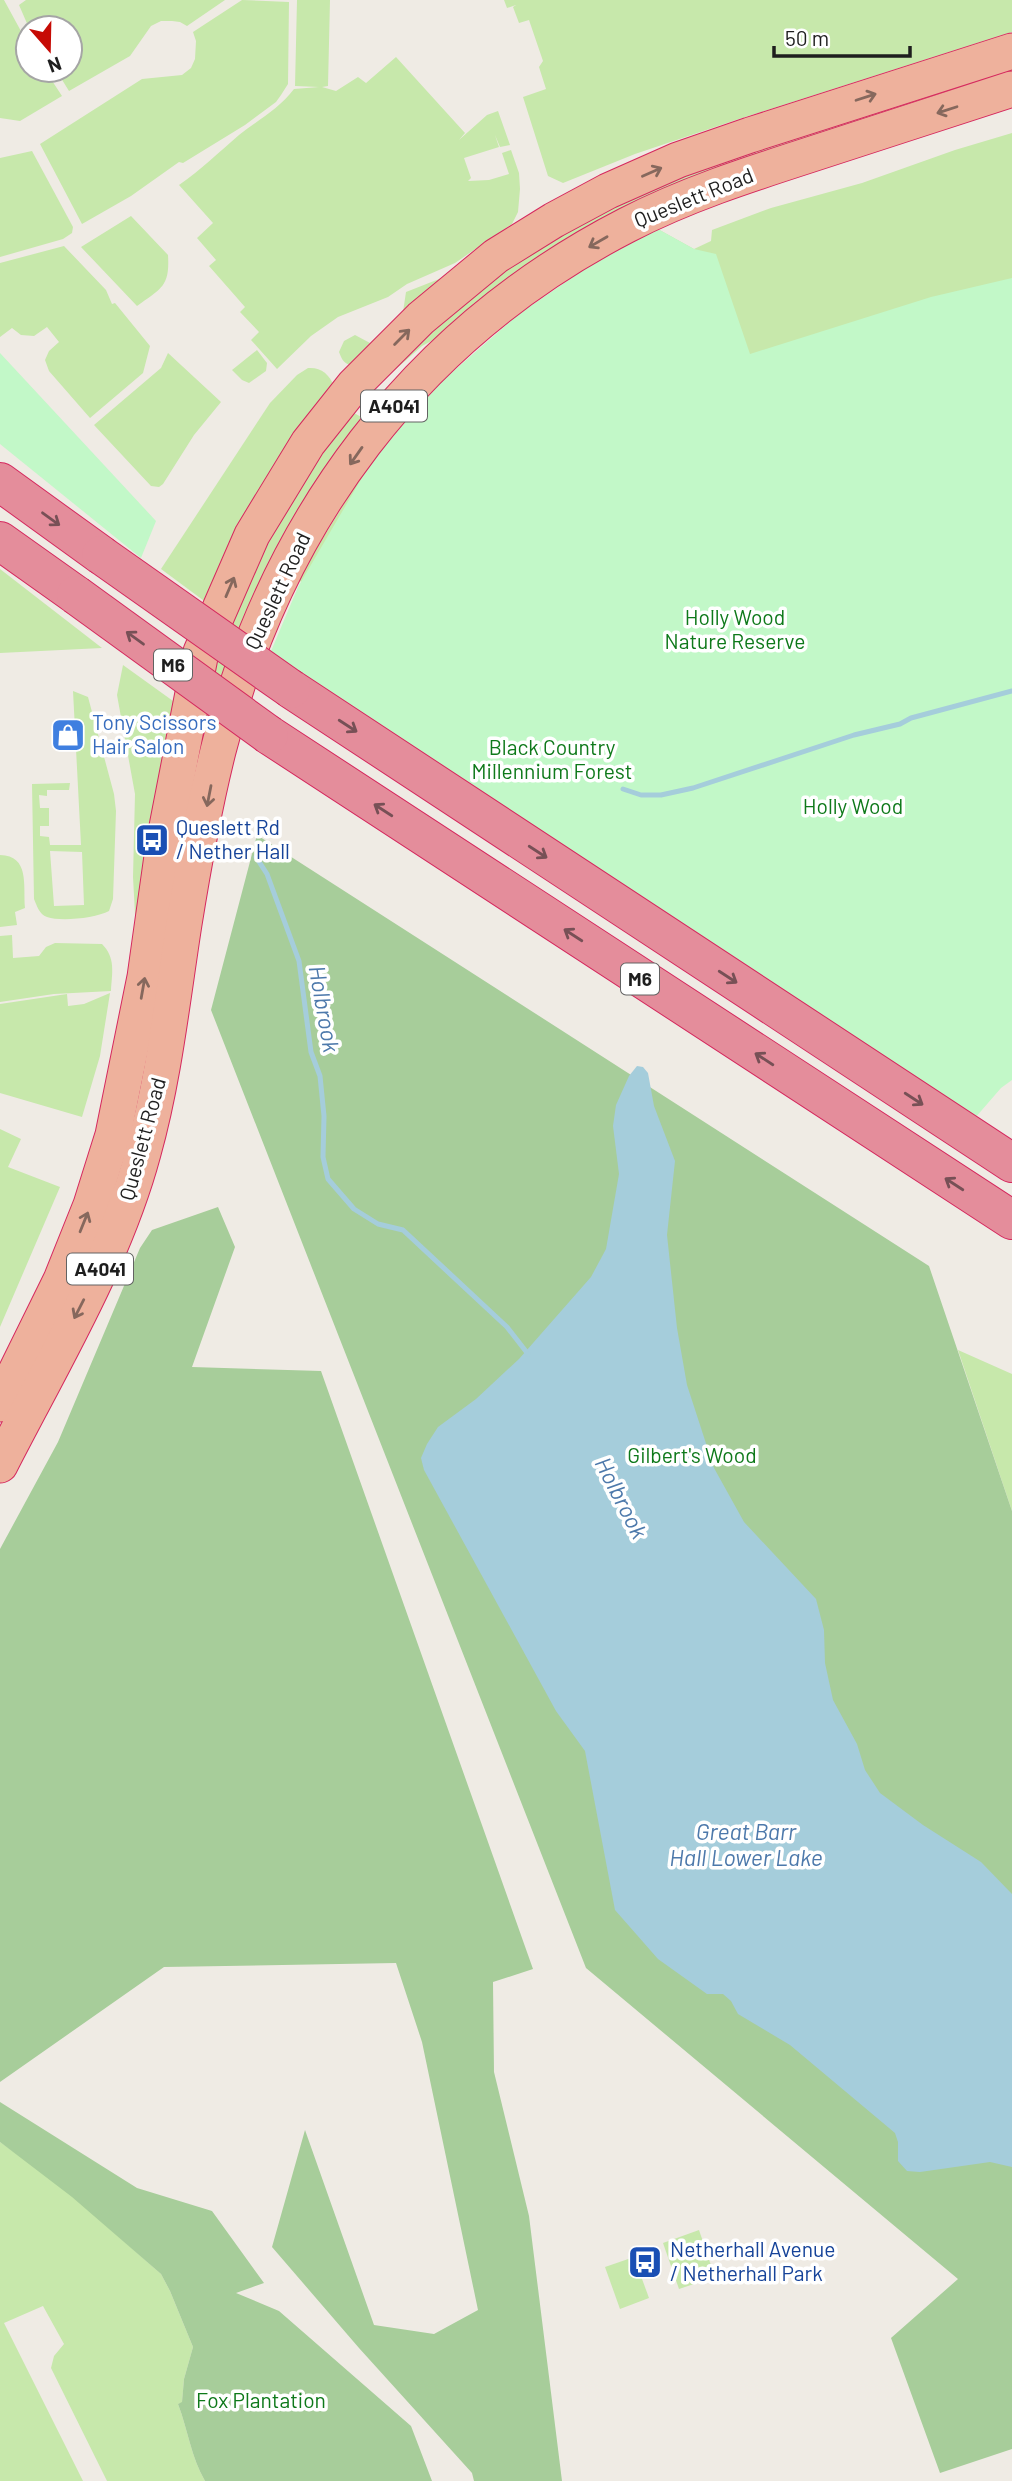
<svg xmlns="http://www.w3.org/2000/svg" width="1012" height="2481" viewBox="0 0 1012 2481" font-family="Barlow,sans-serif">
<rect width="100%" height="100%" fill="#efebe4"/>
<g fill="#c7e8ab" fill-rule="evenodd">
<polygon points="0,0 4,0 28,44 28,70 45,70 62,96 20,121 0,118"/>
<polygon points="26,0 225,0 187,26 180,22 172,21 161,21 151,26 130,56 69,91 56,70 70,70 70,28 29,28 19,5"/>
<polygon points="242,0 289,2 288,84 281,95 276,102 245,125 183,163 179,162 131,196 82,224 40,144 142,79 182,75 191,68 195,59 196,41 193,32"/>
<path d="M297,0H330L328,86L322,87L336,91L358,77L366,83L396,57L465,133L459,140L487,115L498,111L510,145L500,147L495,135L499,147L464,158L471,178L468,181L489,180L509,174L502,153L511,150L519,173L520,189L518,212L512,224L455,263L407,284L388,297L338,317L311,336L277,369L251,340L259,332L240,312L245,307L209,266L216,260L197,238L213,223L179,185C201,170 219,152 239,135C258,120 279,109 294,89L319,87L295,86Z"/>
<polygon points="504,0 1012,0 1012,32 739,119 635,154 563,183 548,176 523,97 546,89 539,67 543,61 529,20 519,23 513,7 516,5 507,8"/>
<polygon points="1012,62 1012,79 499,286 437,338 422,346 379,384 483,279 641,187"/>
<polygon points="1012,133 1012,555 636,722 297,580 394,423 656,228 694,249 711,241 712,230 771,208 862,183 955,150"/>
<polygon points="32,151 73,227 72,233 63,239 0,257 0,158"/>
<path d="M131,216L168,255C170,287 161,288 137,306L81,247Z"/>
<polygon points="64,246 106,290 112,304 115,303 150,346 143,373 90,418 49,371 45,360 49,351 59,342 47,327 34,336 21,335 12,328 0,337 0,263"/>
<path d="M462,270L353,366C344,364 342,360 339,352L344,341L355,335L370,343L403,312L406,292Z"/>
<polygon points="257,350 267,363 266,371 249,383 242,380 232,370"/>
<polygon points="168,353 221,402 194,435 163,484 159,487 151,486 94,425 161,368"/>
<path d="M308,368C321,367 329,374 334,386L211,606L161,569L270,403L297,375Z"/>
<polygon points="354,413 363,418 204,779 190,749 232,604 298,478"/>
<polygon points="0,569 102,648 0,653"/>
<polygon points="123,665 180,706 136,933 133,877 135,794 117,695"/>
<path d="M73,691L88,697L114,794L116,811L113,899L109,911C96,918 61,922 47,917C39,914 37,906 34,899L32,784L70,783L69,790H47V796L39,795L40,808H49V826H40V836L49,837L50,845H81ZM50,851L82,852L84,905L54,906Z"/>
<path d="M0,855C30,856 23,885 25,908L15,912L17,925L0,927Z"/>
<path d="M12,935L13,958L39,956L46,947L55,943L102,944C116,958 112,973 111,991L54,994L0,1002V936Z"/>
<polygon points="110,993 100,1056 82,1117 0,1093 0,1004 67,994 68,1006 84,1004"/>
<polygon points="0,1129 21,1139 8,1167 60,1187 0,1327"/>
<polygon points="958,1350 1012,1374 1012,1511"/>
<path d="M0,2142L60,2185L161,2274L170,2291L193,2347L184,2379L182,2403L178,2404C188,2430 191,2457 205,2481H107L51,2368L54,2356L64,2344L43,2306L4,2323L83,2481H0Z"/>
<polygon points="699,2230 715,2277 679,2289 663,2243"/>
<polygon points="634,2257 649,2298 620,2309 605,2267"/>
</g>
<g fill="#a7cd9a">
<polygon points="257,835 929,1266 1012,1511 1012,2449 940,2473 891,2338 958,2279 586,1968 211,1010"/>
<polygon points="218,1207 235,1247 192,1367 321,1371 533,1969 493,1982 494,2072 529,2216 562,2481 474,2481 472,2473 359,2348 272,2247 305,2130 374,2325 434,2334 478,2310 422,2042 396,1963 164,1967 0,2082 0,1549 58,1442 140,1248 152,1230"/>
<path d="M0,2102L137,2188L212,2211L264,2283L236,2293L279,2311L411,2426L432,2481H205C191,2457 188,2430 178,2404L182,2402L184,2379L193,2347L170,2291L161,2274L72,2197L0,2142Z"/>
</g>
<g fill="#c2f8c8">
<polygon points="656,228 694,249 716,254 750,354 931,297 1012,278 1012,1080 1001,1088 975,1118 269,656 298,587 394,423 519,314 624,242"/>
<polygon points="0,353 156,521 141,558 0,444"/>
</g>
<polygon fill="#a5cddb" points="637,1066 643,1067 648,1073 654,1106 675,1161 667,1235 677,1328 687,1385 714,1468 744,1522 816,1599 824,1630 825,1663 833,1700 857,1744 865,1770 880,1793 923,1825 981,1862 1012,1894 1012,2167 990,2162 920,2172 907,2171 898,2161 898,2142 895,2133 790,2045 738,2014 731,2001 723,1994 707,1994 658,1959 615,1910 585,1751 556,1711 424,1470 421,1458 427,1444 438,1427 476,1399 519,1359 591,1277 606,1249 619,1174 613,1126 616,1105 629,1076"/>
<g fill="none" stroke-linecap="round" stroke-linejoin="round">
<g stroke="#a5cddb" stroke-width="5">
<polyline points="623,789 641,795 661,795 693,788 854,735 900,724 911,718 1012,691"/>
<polyline points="256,857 267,874 299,961 311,1052 320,1076 324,1116 323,1157 328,1179 354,1209 378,1224 403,1230 507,1327 528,1354"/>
</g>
<g stroke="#d5285e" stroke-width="37">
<g id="trunk">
<polyline points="0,1404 61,1280 91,1205 113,1135 145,977 164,842 201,652 252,535 308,443 354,385 421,318 496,256 554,220 608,191 678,160 750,135 1012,51"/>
<path d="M0,1465C51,1365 114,1261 143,1153C164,1078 172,1001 184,924C193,868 204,807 218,751C276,521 415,334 627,225C685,195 747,175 809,155C877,133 944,111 1012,89"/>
</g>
</g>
<g stroke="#d5285e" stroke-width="40">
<g id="motorway">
<polyline points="0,482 101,555"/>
<polyline points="0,541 76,595"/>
<polyline points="291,689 1012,1163"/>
<polyline points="269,735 1012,1220"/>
</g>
</g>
<use href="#trunk" stroke="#eeb19c" stroke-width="35"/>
<use href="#motorway" stroke="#e48d9b" stroke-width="38"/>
<g stroke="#d5285e" stroke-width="40" stroke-linecap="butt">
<g id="motorway-bridge">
<polyline points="101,555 291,689"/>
<polyline points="76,595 269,735"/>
</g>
</g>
<use href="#motorway-bridge" stroke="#e48d9b" stroke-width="38"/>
</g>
<defs><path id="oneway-shaft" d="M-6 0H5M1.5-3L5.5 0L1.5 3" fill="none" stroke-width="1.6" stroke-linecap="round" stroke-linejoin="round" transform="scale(1.75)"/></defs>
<g stroke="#86685d">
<use href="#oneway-shaft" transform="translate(866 97) rotate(-18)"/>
<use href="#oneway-shaft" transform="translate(947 110) rotate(162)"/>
<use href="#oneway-shaft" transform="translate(652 172) rotate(-24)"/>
<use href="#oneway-shaft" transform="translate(598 242) rotate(150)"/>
<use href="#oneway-shaft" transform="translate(402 337) rotate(-45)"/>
<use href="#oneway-shaft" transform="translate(356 456) rotate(125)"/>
<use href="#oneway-shaft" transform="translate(230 587) rotate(-67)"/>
<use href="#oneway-shaft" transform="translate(209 796) rotate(101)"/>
<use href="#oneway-shaft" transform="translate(143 988) rotate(-80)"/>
<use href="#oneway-shaft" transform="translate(84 1222) rotate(-68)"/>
<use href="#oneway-shaft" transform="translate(79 1309) rotate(117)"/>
</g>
<g stroke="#775056">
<use href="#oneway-shaft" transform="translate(51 519) rotate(36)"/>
<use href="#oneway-shaft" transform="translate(135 638) rotate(-144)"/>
<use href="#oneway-shaft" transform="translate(348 726) rotate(33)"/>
<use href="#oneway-shaft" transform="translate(383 810) rotate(-147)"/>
<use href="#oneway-shaft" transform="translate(538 852) rotate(33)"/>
<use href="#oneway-shaft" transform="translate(573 935) rotate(-147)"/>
<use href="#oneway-shaft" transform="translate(728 977) rotate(33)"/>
<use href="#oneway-shaft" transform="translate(764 1059) rotate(-147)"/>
<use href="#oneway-shaft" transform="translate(914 1099) rotate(33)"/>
<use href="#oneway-shaft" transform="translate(954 1184) rotate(-147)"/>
</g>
<defs>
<g id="shop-square" transform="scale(1.75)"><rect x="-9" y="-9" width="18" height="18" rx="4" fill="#3f7fe0" stroke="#fff"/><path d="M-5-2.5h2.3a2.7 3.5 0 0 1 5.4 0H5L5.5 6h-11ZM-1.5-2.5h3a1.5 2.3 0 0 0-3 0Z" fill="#fff"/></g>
<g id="bus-square" transform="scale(1.75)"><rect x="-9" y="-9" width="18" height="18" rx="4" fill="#1a4fb4" stroke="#fff"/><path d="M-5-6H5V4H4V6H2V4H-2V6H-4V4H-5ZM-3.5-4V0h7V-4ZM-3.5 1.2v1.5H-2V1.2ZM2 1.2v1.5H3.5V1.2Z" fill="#fff"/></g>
</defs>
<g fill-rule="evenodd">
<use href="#shop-square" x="68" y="735"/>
<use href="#bus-square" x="152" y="840"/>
<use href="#bus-square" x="645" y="2262"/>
</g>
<g text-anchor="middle" stroke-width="7" stroke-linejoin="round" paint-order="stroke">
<g fill="#fff" stroke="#626262" stroke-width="2">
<rect x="361" y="390.5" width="66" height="31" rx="5"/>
<rect x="154" y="649.5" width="38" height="31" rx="5"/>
<rect x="621" y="963.5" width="38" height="31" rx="5"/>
<rect x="67" y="1253.5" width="66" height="31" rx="5"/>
</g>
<g font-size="19" font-weight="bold" fill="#1e1e1e">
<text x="394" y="413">A4041</text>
<text x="173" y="672">M6</text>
<text x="640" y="986">M6</text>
<text x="100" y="1276">A4041</text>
</g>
<g font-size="21" fill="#1e1e1e" stroke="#fff">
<text transform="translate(694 198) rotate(-22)" y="7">Queslett Road</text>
<text transform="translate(278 591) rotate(-65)" y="7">Queslett Road</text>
<text transform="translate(143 1139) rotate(-75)" y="7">Queslett Road</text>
</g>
<g font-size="21" fill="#0e791a" stroke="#fff">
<text x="735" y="625">Holly Wood<tspan x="735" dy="24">Nature Reserve</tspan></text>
<text x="552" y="755">Black Country<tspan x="552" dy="24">Millennium Forest</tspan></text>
<text x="853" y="814">Holly Wood</text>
<text x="692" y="1463">Gilbert's Wood</text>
<text x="261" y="2408">Fox Plantation</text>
</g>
<g font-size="21" fill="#366cbe" stroke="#fff" text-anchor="start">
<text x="92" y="730">Tony Scissors<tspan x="92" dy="24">Hair Salon</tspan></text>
</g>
<g font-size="21" fill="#164399" stroke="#fff" text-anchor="start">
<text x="176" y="835">Queslett Rd<tspan x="176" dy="24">/ Nether Hall</tspan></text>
<text x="670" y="2257">Netherhall Avenue<tspan x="670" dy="24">/ Netherhall Park</tspan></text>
</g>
<g font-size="23" font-style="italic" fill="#4d79ab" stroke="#fff">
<text transform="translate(324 1009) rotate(80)" y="8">Holbrook</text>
<text transform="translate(621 1498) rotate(63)" y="8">Holbrook</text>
<text x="746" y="1840">Great Barr<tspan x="746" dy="26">Hall Lower Lake</tspan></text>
</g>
</g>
<g transform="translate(49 49) rotate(160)"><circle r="33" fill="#ffffff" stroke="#a5a5a5" stroke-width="2"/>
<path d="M0-5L12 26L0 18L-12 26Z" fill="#c60b05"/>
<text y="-10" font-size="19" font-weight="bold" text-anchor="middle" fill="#1e1e1e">N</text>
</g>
<path d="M774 46v10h136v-10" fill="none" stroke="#1e1e1e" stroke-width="3.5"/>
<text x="785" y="46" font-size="21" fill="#1e1e1e" stroke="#ffffff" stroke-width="5" paint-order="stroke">50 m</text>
</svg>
